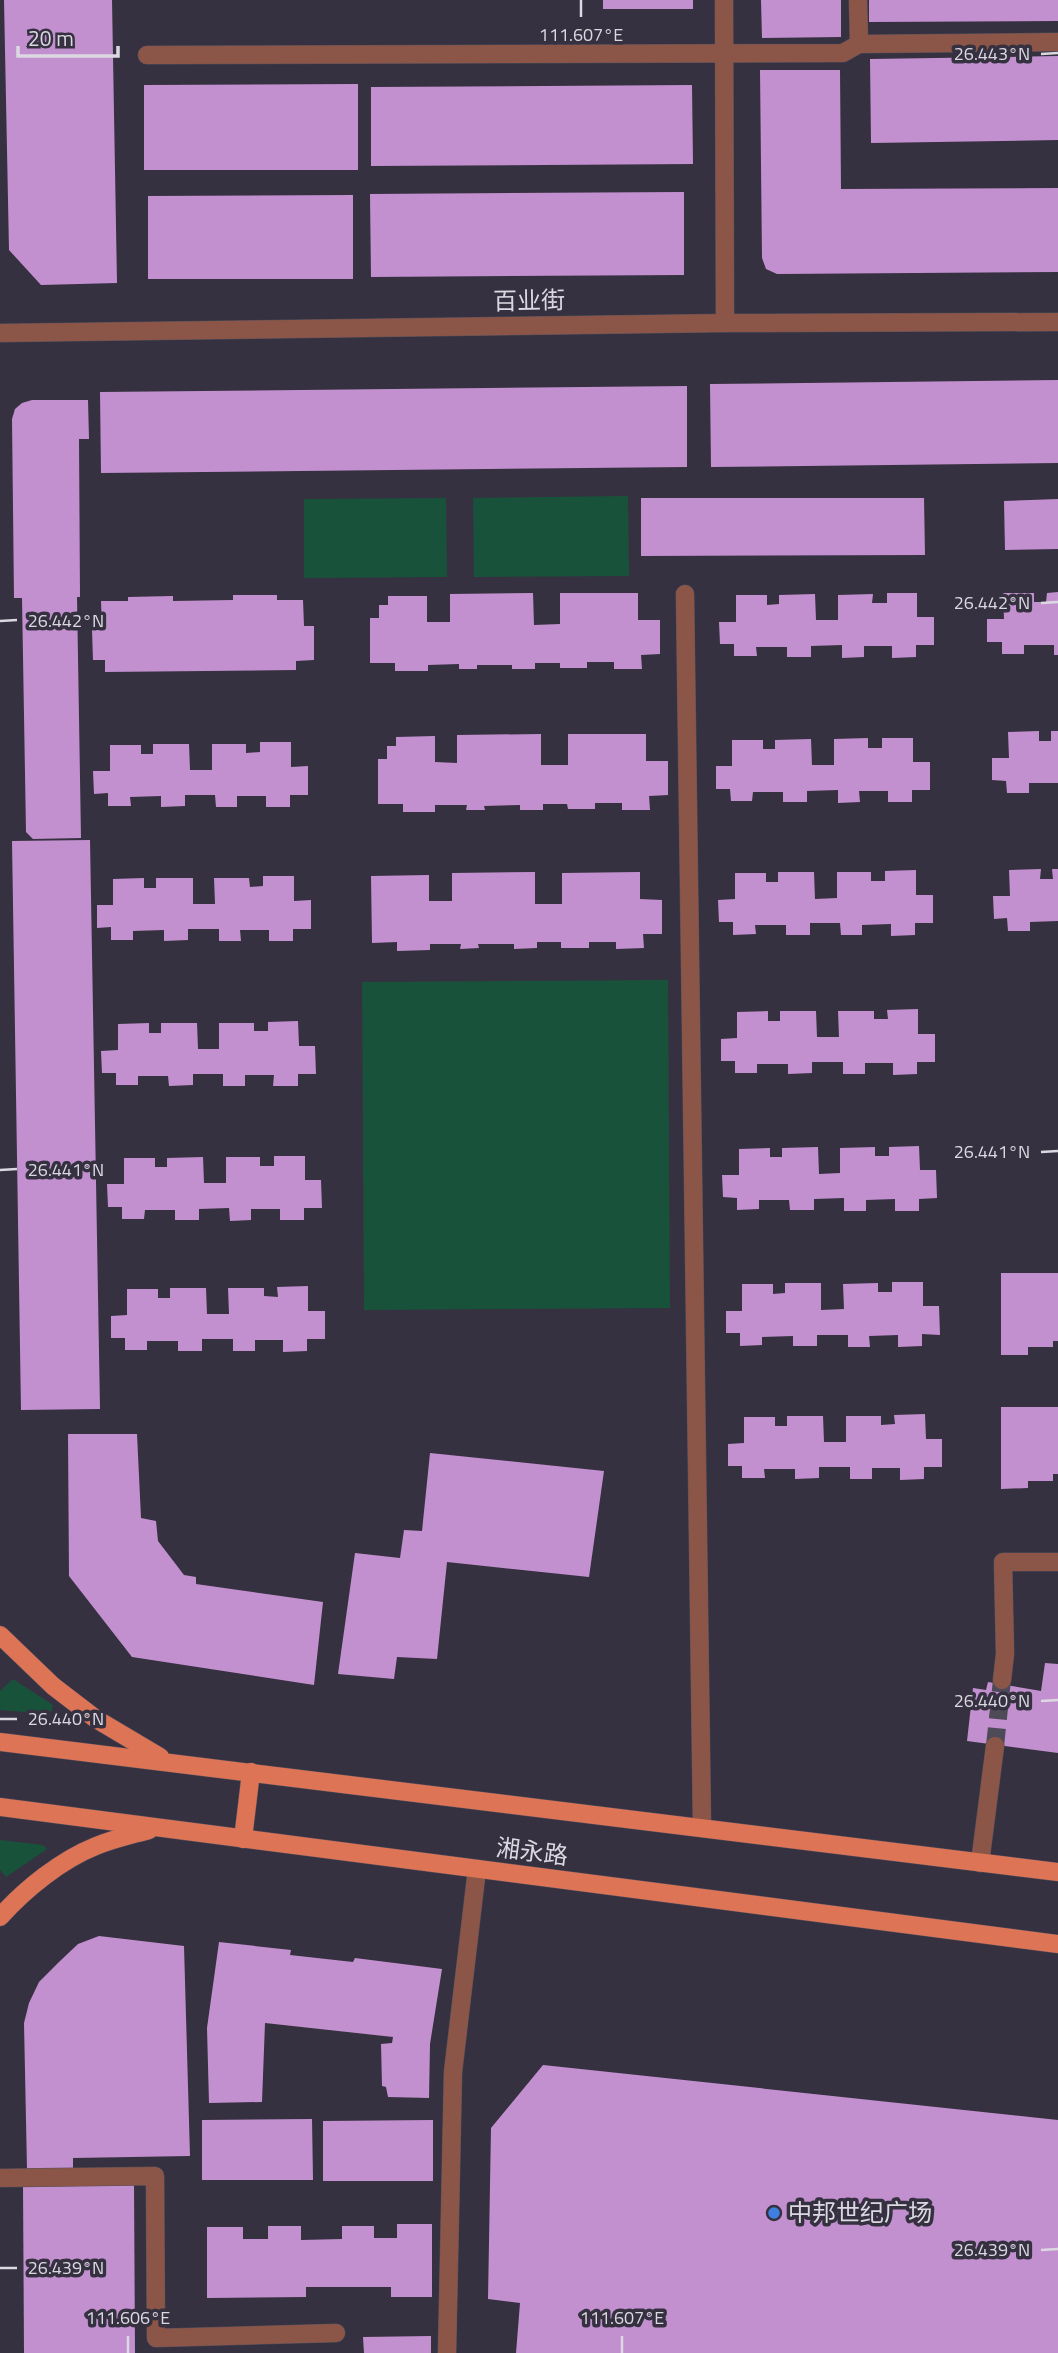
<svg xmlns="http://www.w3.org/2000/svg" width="1058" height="2353" viewBox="0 0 1058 2353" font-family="'Titillium Web','Noto Sans SC',sans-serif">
<rect width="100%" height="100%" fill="#363140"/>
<g fill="#19523b">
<polygon points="628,496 629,576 474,577 473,498"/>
<polygon points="446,498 447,577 304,578 304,499"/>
<polygon points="668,980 670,1308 364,1310 362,982"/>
<polygon points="13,1679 50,1703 53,1706 52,1710 48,1714 0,1710 0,1691"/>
<polygon points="0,1840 43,1845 47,1849 6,1877 0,1870"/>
</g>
<g fill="#c390cf">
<polygon points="4,0 112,0 117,283 41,285 9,250"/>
<rect x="603" y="0" width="90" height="9"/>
<polygon points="761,0 841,0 841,37 762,38"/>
<polygon points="869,0 1058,0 1058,21 869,22"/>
<polygon points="1058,56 1058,140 871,143 870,59"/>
<polygon points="760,70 840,70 841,189 1058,188 1058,272 777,274 766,269 762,258"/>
<polygon points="358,84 358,170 144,170 144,85"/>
<polygon points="692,85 693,164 371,166 371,87"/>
<polygon points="684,192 684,275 371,277 370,194"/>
<polygon points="353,195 353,279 148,279 148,196"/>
<polygon points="1058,380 1058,463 711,467 710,384"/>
<polygon points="687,386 687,467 101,473 100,392"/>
<polygon points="32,400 88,400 89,439 79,439 80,597 77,597 81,838 33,839 26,832 22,598 14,598 12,419 15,409 22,403"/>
<polygon points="641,498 924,498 925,555 641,556"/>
<polygon points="1058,499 1058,549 1005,550 1004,501"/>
<polygon points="1058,592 1058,655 1054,655 1054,645 1024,645 1024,654 1002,654 1002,642 987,642 987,619 1004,619 1003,593 1034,593 1034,602 1046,602 1047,593"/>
<polygon points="533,593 534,625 560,624 560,593 638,593 638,620 660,620 660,654 641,655 642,669 614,669 614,662 587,662 587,668 560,668 560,663 535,663 535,669 512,669 512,665 477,665 477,669 459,669 459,664 428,665 428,671 395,671 395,663 370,663 370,618 379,618 379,605 388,605 388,596 427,596 427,622 450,622 450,594"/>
<polygon points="887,593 917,593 917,617 934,617 934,645 916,645 916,657 892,658 892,646 864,646 864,657 842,658 842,645 811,646 811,657 787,657 787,647 756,647 757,656 734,656 734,644 720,644 719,622 736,622 736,595 767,595 767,605 779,604 779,595 815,594 816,620 838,620 838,595 873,594 872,603 887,603"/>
<polygon points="233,595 277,595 277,600 303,600 304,626 314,626 314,660 296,661 296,670 105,672 105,660 93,660 92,630 102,630 101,601 128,601 128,597 173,596 173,601 233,600"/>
<polygon points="1039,731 1039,741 1051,741 1051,731 1058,731 1058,783 1029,783 1029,793 1007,793 1006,781 992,780 992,758 1009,758 1008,732"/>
<polygon points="541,734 541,765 568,765 568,734 646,734 646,761 668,761 668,795 649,796 650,810 622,810 622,803 595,803 595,809 568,809 567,804 543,804 543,810 520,810 520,805 484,806 485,810 466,810 467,805 435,805 435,812 403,812 403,804 378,804 378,759 387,759 387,746 396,746 396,737 435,736 435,762 457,763 457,735"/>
<polygon points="868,738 868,748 882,748 882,738 913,738 913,762 930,762 930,790 912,790 912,802 888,802 888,791 859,791 860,802 838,803 838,790 807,791 807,802 783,802 783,792 753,792 752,801 731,801 730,789 716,789 716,766 732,766 732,740 763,740 763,749 775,749 775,740 811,739 812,765 834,765 834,739"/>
<polygon points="260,742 291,742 291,767 308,766 308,795 290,795 290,807 266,807 266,796 237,796 237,807 216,807 215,795 185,795 185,806 161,807 161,796 130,797 131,806 108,806 108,793 94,794 93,771 110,771 110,745 141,745 141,754 153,754 153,744 189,744 190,770 212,770 212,744 246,744 246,753 260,752"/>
<polygon points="90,840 100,1409 21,1410 12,841"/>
<polygon points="1041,869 1040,879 1053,879 1052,869 1058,869 1058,921 1030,922 1030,931 1008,931 1007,918 994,919 993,896 1010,896 1009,870"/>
<polygon points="916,870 916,895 933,895 933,923 915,923 915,935 891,936 891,924 862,925 862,935 841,935 840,923 810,923 810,935 786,935 786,925 755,925 756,934 733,935 733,922 719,922 718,900 735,899 735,873 766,873 766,882 778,882 778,872 814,872 815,899 837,898 837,872 871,872 871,881 885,881 885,871"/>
<polygon points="535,872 535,904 562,904 562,873 640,872 640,899 662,900 662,934 643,934 644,948 616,949 616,942 589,942 589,948 561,948 561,942 537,942 537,948 514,949 514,944 478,944 479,948 460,949 461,944 430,944 430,950 397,951 397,942 372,943 371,876 429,875 429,901 452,901 452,873"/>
<polygon points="263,876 294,876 294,901 311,900 311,929 293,929 293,941 269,941 269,930 240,930 241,941 219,941 219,929 188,929 188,940 164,941 164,930 133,931 133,940 111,940 111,927 97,928 97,905 113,905 113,879 144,878 144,888 156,888 156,878 193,878 193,904 215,904 214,878 249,878 250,887 263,886"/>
<polygon points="918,1009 918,1034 935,1034 935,1062 917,1062 917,1074 893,1075 893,1063 865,1063 865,1074 843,1074 843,1062 812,1062 812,1073 788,1074 788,1064 757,1064 757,1073 735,1073 735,1061 721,1061 721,1039 737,1038 737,1012 768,1011 768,1021 780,1021 780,1011 816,1011 817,1037 839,1037 838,1011 874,1011 874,1019 888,1019 887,1010"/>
<polygon points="298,1021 299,1046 315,1046 316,1074 298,1074 298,1086 273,1086 274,1075 245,1075 245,1086 223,1086 223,1074 193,1074 193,1085 169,1086 168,1076 138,1076 138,1085 116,1085 116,1073 102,1073 101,1051 118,1050 118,1024 149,1023 149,1033 161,1033 161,1023 197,1023 198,1049 219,1049 219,1023 254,1023 254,1031 268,1031 268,1022"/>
<polygon points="919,1146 920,1170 936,1170 937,1198 919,1199 919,1211 895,1211 895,1199 866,1200 866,1211 844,1211 844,1198 814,1199 814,1210 790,1210 789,1200 759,1200 759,1209 737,1210 737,1198 723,1197 722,1175 739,1175 739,1149 770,1148 770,1157 782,1157 782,1148 818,1147 819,1174 840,1173 840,1148 875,1147 875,1156 889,1156 889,1147"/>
<polygon points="274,1156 305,1156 305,1180 321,1180 322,1208 304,1208 304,1220 280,1220 280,1209 251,1209 251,1220 230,1221 229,1208 199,1209 199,1220 175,1220 175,1210 145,1210 144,1219 122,1219 122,1207 108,1207 107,1184 124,1184 124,1158 155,1158 155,1167 167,1167 167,1158 203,1157 204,1183 226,1183 226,1157 260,1157 260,1166 274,1166"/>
<polygon points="1001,1273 1058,1273 1058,1341 1053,1341 1053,1347 1028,1347 1028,1355 1001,1355"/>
<polygon points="892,1282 923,1282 923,1306 939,1306 940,1335 922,1334 922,1346 898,1347 898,1335 869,1336 870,1347 848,1347 848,1335 817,1335 817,1346 793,1346 793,1336 762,1337 762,1345 740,1346 740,1333 726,1333 726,1311 742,1311 742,1284 773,1284 773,1294 785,1293 785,1283 821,1283 821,1310 844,1309 843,1284 878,1283 878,1292 892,1292"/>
<polygon points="308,1286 308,1311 325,1311 325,1339 307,1339 307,1351 283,1352 283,1340 255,1340 255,1351 233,1351 233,1339 202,1339 202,1351 178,1351 178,1341 147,1341 147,1350 125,1350 125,1338 111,1338 111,1316 127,1315 127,1289 158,1289 158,1298 170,1298 170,1288 206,1288 207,1314 229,1314 228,1288 264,1288 264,1296 278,1297 277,1287"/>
<polygon points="1001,1407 1058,1407 1058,1474 1053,1474 1053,1481 1028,1481 1028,1488 1001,1489"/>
<polygon points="925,1414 926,1439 942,1439 942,1467 924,1467 924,1479 900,1480 900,1468 872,1468 872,1479 850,1479 850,1467 819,1467 819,1478 795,1479 795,1469 764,1469 765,1478 742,1478 742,1466 728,1466 728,1444 744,1443 744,1417 775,1417 775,1426 787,1426 787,1416 823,1416 824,1442 846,1442 846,1416 881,1416 881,1425 895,1424 894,1415"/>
<polygon points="68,1434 137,1434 141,1518 156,1521 158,1541 184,1575 196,1577 196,1584 323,1602 314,1685 132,1657 69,1576"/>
<polygon points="430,1453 604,1471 589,1577 447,1562 437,1659 397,1657 394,1679 338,1674 355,1553 400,1558 404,1530 422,1531"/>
<polygon points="1045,1663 1058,1664 1058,1753 967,1741 973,1688 986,1690 988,1682 1041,1691"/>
<polygon points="99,1936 184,1946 190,2156 73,2158 73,2168 27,2169 24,2023 29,2003 39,1982 59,1962 78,1944"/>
<polygon points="219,1942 291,1950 290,1955 353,1962 355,1958 442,1969 430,2044 429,2098 388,2097 386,2087 382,2086 381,2044 392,2043 393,2037 265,2023 262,2102 209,2103 207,2028"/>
<polygon points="543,2065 1058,2120 1058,2353 516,2353 520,2303 488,2299 491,2128"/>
<polygon points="312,2119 313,2180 202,2180 202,2120"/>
<polygon points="433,2120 433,2181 323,2181 323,2121"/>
<polygon points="23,2183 134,2183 135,2353 24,2353"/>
<polygon points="397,2224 432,2224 432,2297 391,2297 391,2287 306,2287 306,2297 207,2298 207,2227 243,2227 243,2239 268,2239 268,2226 301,2226 301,2240 342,2239 342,2226 374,2226 374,2238 397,2238"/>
<polygon points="431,2336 431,2353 364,2353 363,2337"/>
</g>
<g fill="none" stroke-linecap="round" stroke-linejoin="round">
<polyline stroke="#4f4a58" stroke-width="18" stroke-dasharray="18 9" stroke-linecap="butt" points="995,1746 1002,1680"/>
<g stroke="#544f5d" stroke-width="19">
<g id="minor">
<polyline points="724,0 725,323"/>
<polyline points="858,0 859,44"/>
<polyline points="147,55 843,53 859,44 1058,42"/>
<polyline points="0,333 725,323 1058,322"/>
<polyline points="685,594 702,1827"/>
<polyline points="1002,1680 1005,1654 1003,1562 1058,1562"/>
<polyline points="980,1863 995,1746"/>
<polyline points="0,2178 155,2176 156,2338 336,2333"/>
<polyline points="447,2353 453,2072 477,1869"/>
</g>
</g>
<g stroke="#544f5d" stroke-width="19">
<g id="major">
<polyline points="0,1635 53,1686 96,1719 160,1757"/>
<polyline points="0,1742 1058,1872"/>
<polyline points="0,1807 1058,1944"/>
<polyline points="243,1839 251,1772"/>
<path d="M0,1917C25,1889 61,1860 96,1846C113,1839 131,1835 149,1830"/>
</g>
</g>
<use href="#minor" stroke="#8b5647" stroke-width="18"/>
<use href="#major" stroke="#de7456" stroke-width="18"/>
</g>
<path fill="none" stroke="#dcd8e2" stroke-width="2.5" d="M581,0V17M1041,54L1058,53M1041,603L1058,602M0,621L17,620M1041,1152L1058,1151M0,1170L17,1169M1041,1701L1058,1700M0,1719H17M1041,2250L1058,2249M0,2268H17M128,2336V2353M622,2336V2353"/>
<circle fill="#3f7fe0" stroke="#363140" stroke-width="2.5" cx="774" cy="2213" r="7"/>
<g text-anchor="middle" stroke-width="7" stroke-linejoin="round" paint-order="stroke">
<g font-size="24" fill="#dcd8e2" stroke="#363140">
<text transform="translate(529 301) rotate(-1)" y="8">百业街</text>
<text transform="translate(532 1852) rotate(7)" y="8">湘永路</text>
</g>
<g font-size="24" fill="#dcd8e2" stroke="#363140" text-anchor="start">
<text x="788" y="2221">中邦世纪广场</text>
</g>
</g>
<g font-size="18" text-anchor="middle" fill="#dcd8e2" stroke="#363140" stroke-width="7" stroke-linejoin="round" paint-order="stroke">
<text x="581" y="41">111.607°E</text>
<text x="992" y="60">26.443°N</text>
<text x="992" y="609">26.442°N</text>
<text x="66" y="627">26.442°N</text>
<text x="992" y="1158">26.441°N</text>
<text x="66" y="1176">26.441°N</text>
<text x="992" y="1707">26.440°N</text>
<text x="66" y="1725">26.440°N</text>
<text x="992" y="2256">26.439°N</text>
<text x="66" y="2274">26.439°N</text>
<text x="128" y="2324">111.606°E</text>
<text x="622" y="2324">111.607°E</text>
</g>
<path d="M18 46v10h100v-10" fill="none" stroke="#dcd8e2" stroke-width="3.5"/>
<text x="28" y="46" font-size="21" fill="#dcd8e2" stroke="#363140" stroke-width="5" paint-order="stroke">20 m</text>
</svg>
